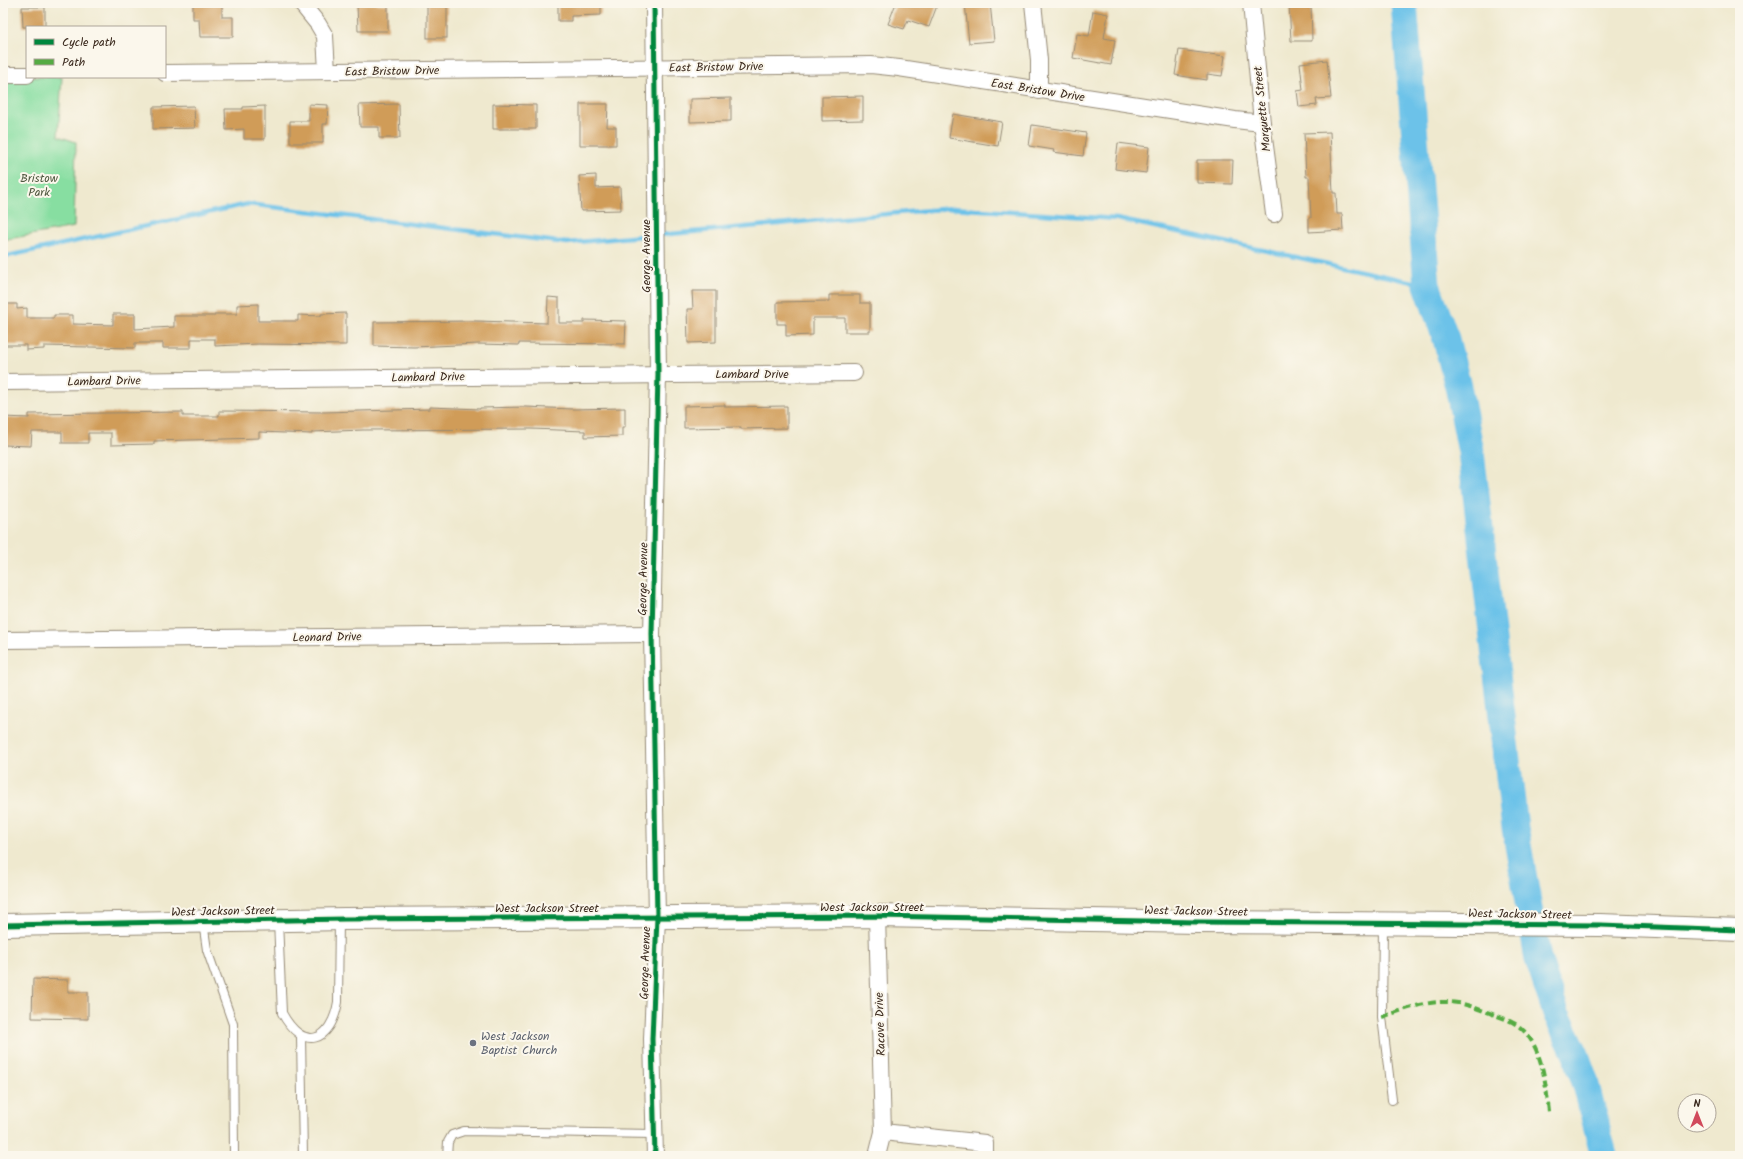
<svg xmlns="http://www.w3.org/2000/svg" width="1743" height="1159" viewBox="0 0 1743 1159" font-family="Kalam,sans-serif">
<rect width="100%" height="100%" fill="#fbf7ec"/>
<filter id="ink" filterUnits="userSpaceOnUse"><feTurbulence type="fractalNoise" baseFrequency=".025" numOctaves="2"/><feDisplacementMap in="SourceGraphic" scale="8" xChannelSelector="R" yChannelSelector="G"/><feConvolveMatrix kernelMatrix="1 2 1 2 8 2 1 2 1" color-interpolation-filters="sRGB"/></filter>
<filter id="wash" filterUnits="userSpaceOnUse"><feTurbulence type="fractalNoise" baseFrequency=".012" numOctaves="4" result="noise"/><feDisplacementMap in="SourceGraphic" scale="16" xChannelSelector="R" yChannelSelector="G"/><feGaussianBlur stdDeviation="0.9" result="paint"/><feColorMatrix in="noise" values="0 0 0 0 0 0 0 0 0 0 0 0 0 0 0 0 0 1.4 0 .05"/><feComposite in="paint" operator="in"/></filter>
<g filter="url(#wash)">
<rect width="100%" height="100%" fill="#efe9cf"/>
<polygon fill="#87dea1" stroke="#618460" points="3,75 27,77 62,77 58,136 76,142 74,227 3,240"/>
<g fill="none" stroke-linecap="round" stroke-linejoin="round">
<g stroke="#6cc2e9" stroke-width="4.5">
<polyline points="660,235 952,208 1117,219 1427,285"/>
<polyline points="3,257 248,204 567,243 653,235"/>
</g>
<polyline stroke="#6cc2e9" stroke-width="27" points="1404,3 1427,285 1446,339 1459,391 1471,452 1515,828 1538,959 1556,1013 1576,1055 1585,1081 1604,1156"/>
</g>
<g id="blocks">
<g fill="#d09c58">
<polygon points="193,3 222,3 222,17 233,17 233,37 200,37 199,19 193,19"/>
<polygon points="357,3 388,4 388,31 358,31"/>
<rect x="427" y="3" width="20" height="35"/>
<polygon points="558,3 601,3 601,15 571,16 571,21 558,21"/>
<polygon points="896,3 938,3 929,27 908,20 904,29 888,24"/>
<polygon points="965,3 990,3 994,41 969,43"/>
<polygon points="1289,3 1311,3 1312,41 1291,41"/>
<polygon points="22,7 45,7 45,27 23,27"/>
<polygon points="1093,11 1108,14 1104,38 1115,40 1111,65 1073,58 1077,34 1089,36"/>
<polygon points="1179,50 1225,56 1222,76 1207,74 1207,80 1175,75"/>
<polygon points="1327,60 1331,98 1316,99 1317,105 1299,107 1297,91 1303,90 1300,63"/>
<polygon points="863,96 863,120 822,121 822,97"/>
<polygon points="731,98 731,121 690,122 690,99"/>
<polygon points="309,104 328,105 327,124 323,124 323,143 290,143 290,121 309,121"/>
<polygon points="399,104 400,138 379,138 379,127 360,127 359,105"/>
<polygon points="493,104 536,105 536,129 493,129"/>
<polygon points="580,104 608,104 607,127 616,127 616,145 580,145"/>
<polygon points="194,106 195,128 153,129 153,107"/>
<polygon points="265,106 265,139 244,139 244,129 226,130 225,109 243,109 243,107"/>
<polygon points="953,114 1002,122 998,146 949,138"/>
<polygon points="1032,125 1086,133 1083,156 1053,152 1054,150 1029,146"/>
<polygon points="1330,132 1333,193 1336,193 1337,214 1342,214 1343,230 1309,232 1309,218 1311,218 1309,177 1306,177 1304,133"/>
<polygon points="1118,143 1149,147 1146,173 1115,169"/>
<polygon points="1197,160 1233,160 1232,184 1197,183"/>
<polygon points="596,175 596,188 620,187 621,210 581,211 579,176"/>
<polygon points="692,291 716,291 716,342 688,343 687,309 693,309"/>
<polygon points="829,295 860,295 860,303 870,303 870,332 845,332 845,318 813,318 813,335 786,336 786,324 777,324 777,302 829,301"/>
<polygon points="548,297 559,298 559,323 584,323 584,320 626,321 625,344 519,343 519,345 478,344 414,347 374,346 374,322 475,321 547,323"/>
<polygon points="3,304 17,304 17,309 27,308 27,318 54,318 54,315 73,315 73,324 113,325 113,314 135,314 135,329 174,327 174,316 215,316 215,314 237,314 237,305 258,304 258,321 298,321 298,315 321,316 321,314 346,313 346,345 258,344 215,346 215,339 191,339 191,348 163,348 163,343 135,343 135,348 44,346 44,349 26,350 26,345 3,345"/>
<polygon points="725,405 725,407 787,406 787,428 741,429 741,427 684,428 684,406"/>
<polygon points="430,407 480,409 480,408 526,407 572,409 625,408 625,427 622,427 622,436 585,437 585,431 531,429 363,430 312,432 312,434 259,432 259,438 154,441 154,444 111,445 111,433 88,433 88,443 62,443 62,432 32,432 31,446 3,445 3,417 29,418 29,414 183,412 183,416 219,416 219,411 324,412 430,409"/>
<polygon points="33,979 68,980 68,992 88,992 88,1019 32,1018"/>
</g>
</g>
</g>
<g filter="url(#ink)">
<use href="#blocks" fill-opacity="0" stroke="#958a76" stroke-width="1"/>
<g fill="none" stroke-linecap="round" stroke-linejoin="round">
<g stroke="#958a76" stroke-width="10">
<g id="lane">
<path d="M278,921L282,1013C303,1052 331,1043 338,1002L339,919"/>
<polyline points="203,922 207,950 233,1024 234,1156"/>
<polyline points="1383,925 1382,1017 1392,1100"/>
<polyline points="301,1036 303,1156"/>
<polyline points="447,1156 448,1142 452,1135 464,1131 654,1134"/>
</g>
</g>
<g stroke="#958a76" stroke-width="18">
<g id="street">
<polyline points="301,3 318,24 325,36 327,71"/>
<polyline points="654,3 658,374 652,634 657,917 652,1039 655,1156"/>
<polyline points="1033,3 1039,60 1039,91"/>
<polyline points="1251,3 1262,123 1274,214"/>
<polyline points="165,73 871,65 899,68 1235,120 1262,123"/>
<polyline points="3,75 27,75"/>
<polyline points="3,382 854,373"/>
<polyline points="3,640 652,634"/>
<polyline points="883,1132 985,1143 985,1156"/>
<polyline points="877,1156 883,1132 877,916"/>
</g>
</g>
<g stroke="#958a76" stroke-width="24">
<polyline id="secondary" points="3,925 345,919 877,916 1197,922 1600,925 1740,930"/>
</g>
<use href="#lane" stroke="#fff" stroke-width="8"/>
<use href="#street" stroke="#fff" stroke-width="16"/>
<use href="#secondary" stroke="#fff" stroke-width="22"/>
<path stroke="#55ab43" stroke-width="4" stroke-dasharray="8 4" stroke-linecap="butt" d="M1382,1017C1403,1010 1425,1001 1448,1002C1463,1002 1478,1009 1492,1014C1503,1018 1516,1022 1524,1031C1543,1051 1546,1086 1549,1112"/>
<g stroke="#fbf7ec" stroke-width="8">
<g id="cycleway">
<polyline points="654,3 658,374 652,634 657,917 652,1039 655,1156"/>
<polyline points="3,925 345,919 877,916 1197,922 1600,925 1740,930"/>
</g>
</g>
<use href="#cycleway" stroke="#00873e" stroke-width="5"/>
</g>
</g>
<circle fill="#6b7280" stroke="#fbf7ec" stroke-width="1.5" cx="473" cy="1043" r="4"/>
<g text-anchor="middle" stroke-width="4" stroke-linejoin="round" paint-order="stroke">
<g font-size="12" fill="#3b2a1e" stroke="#fbf7ec">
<text transform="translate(716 67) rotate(-1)" y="4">East Bristow Drive</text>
<text transform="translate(392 71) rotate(-1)" y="4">East Bristow Drive</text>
<text transform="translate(1038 90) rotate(9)" y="4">East Bristow Drive</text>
<text transform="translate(1262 109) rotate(-96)" y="4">Marquette Street</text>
<text transform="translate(646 256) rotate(-90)" y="4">George Avenue</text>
<text x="752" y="378">Lambard Drive</text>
<text transform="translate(428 377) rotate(-1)" y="4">Lambard Drive</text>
<text transform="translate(104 381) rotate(-1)" y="4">Lambard Drive</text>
<text transform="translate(643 579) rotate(-89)" y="4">George Avenue</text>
<text transform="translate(327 637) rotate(-1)" y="4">Leonard Drive</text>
<text x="872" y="911">West Jackson Street</text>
<text x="547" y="912">West Jackson Street</text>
<text transform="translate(223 911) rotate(-1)" y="4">West Jackson Street</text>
<text transform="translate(1196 911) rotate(1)" y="4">West Jackson Street</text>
<text transform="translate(1520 914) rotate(1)" y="4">West Jackson Street</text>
<text transform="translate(645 963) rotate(-88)" y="4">George Avenue</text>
<text transform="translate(880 1024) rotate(-92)" y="4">Racove Drive</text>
</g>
<g font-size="12" fill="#4e573f" stroke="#fbf7ec">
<text x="39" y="182">Bristow<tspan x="39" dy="14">Park</tspan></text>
</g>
<g font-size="12" fill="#5b616d" stroke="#fbf7ec" text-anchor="start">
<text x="481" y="1040">West Jackson<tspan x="481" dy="14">Baptist Church</tspan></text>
</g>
</g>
<rect width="1743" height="1159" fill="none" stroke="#fbf7ec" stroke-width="16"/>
<rect x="26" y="26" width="140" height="52" fill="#fbf7ec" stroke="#aea59a"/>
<rect x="34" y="39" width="20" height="6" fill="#00873e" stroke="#aea59a"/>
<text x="62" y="46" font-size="12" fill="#3b2a1e">Cycle path</text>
<rect x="34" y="59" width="20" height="6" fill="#55ab43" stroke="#aea59a"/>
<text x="62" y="66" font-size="12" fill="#3b2a1e">Path</text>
<g transform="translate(1697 1113)"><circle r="19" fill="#fbf7ec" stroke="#aea59a"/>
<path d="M0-3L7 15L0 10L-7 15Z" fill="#d1495b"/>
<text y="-6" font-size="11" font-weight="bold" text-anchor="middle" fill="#3b2a1e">N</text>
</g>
</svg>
